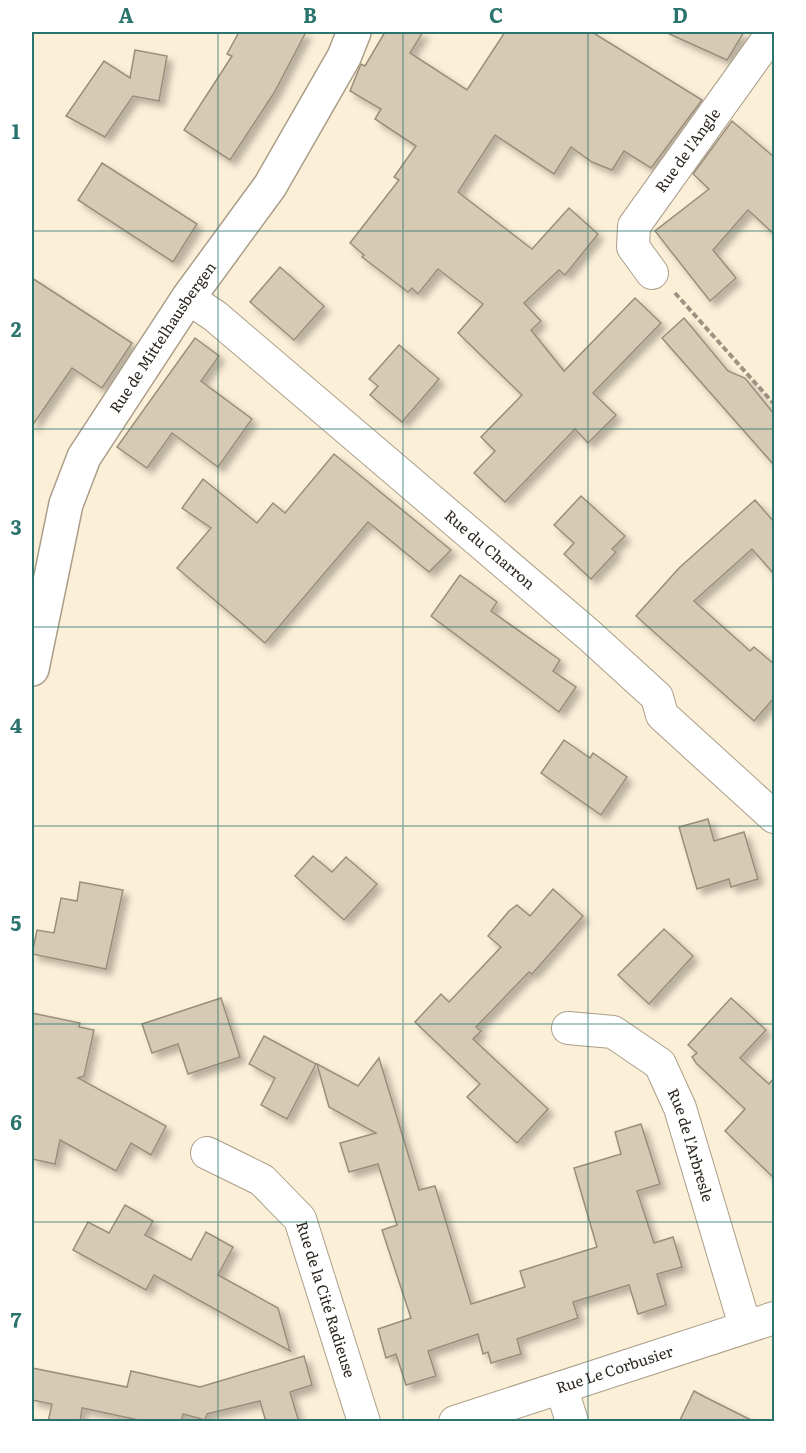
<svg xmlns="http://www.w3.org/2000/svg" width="806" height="1453" viewBox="0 0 806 1453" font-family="Literata,serif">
<defs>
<filter id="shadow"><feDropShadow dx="5.5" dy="5.5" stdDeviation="3" flood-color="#0004"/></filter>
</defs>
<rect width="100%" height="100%" fill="#fcefd8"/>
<g fill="#d7cab4" stroke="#9a8e7a" stroke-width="1.5" filter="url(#shadow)">
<polygon points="239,32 306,32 274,93 230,160 184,130 232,56 227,54"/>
<polygon points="385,32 423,32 410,53 467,90 505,32 592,32 702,100 651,168 624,151 612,170 592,162 571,147 554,174 495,135 458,192 532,249 569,208 598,234 565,275 559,270 524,303 541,321 531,330 564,371 635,298 661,323 593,393 616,415 588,443 575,429 505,502 474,473 495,451 481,437 522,395 458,333 483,304 438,269 418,294 412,288 408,292 362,257 364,255 350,243 399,180 394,177 416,146 375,119 381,109 350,91 361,64 365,66"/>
<polygon points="665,32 744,32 727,60"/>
<polygon points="135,50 167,56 159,101 133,96 105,137 66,116 104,61 130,78"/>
<polygon points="732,121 774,157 774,234 748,210 713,250 736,278 710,301 655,231 709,189 693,174"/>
<polygon points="102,163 197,224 173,262 78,200"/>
<polygon points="280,267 324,306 294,340 250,302"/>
<polygon points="32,278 132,343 102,388 72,368 32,426"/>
<polygon points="684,318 728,371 745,378 774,414 774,465 662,338"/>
<polygon points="195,338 219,356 201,381 252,419 218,467 172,433 147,468 117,447"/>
<polygon points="399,345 439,379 402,422 370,395 378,386 369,379"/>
<polygon points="334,454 451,550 429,572 368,522 265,643 177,568 211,528 182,508 203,479 257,523 273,503 285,513"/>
<polygon points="581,496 625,536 612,549 616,552 591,579 564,554 574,543 554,525"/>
<polygon points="755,500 774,522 774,574 752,549 694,601 750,651 754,647 774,664 774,698 754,721 636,616 679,568"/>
<polygon points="460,575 497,602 491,611 560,660 553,671 576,687 559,712 431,616"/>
<polygon points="564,740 590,758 593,753 627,777 601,815 541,773"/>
<polygon points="708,819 714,841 744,832 758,879 731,887 729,879 697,889 679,827"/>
<polygon points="313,856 332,872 346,857 377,884 344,920 295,876"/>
<polygon points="80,882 123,890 106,969 32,954 37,930 54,933 61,898 77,901"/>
<polygon points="553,889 583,916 532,974 529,972 476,1027 481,1031 473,1039 548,1109 517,1143 467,1097 480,1084 415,1022 441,994 449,1002 501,947 488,936 509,911 517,905 530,916"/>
<polygon points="664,929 693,956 649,1004 618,975"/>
<polygon points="221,998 240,1057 188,1074 178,1044 152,1053 142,1024"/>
<polygon points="731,998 766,1030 740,1058 769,1084 774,1078 774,1178 725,1131 745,1109 696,1063 692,1057 697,1053 688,1045"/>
<polygon points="32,1013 80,1023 79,1027 94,1030 84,1076 78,1078 166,1126 151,1155 131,1143 116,1171 60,1140 55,1164 32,1159"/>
<polygon points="264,1036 316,1064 287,1119 261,1105 275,1078 249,1064"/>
<polygon points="379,1058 419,1190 435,1186 471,1304 525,1287 520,1271 597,1247 574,1168 621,1154 615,1132 641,1124 660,1184 637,1191 654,1243 673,1237 682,1267 657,1274 666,1305 638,1314 629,1285 573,1302 578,1318 517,1339 521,1354 491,1363 488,1352 483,1354 478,1334 428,1351 436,1376 406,1385 396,1354 386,1358 378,1329 411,1318 382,1230 397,1225 378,1164 349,1172 340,1143 376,1133 329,1107 317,1064 358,1086"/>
<polygon points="125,1205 153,1221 145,1235 191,1260 206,1232 233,1247 218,1275 278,1308 290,1351 154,1275 146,1290 73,1250 88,1222 109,1233"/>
<polygon points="304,1356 312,1385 290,1392 299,1422 266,1422 260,1401 207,1414 205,1420 183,1414 181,1422 148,1422 82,1408 80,1422 48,1422 52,1404 32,1400 32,1368 127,1387 131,1371 200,1387"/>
<polygon points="694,1391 705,1397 755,1422 679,1422"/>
</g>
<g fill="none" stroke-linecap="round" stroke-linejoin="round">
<g stroke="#aa9e89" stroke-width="34">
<g id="minor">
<path id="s1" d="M652,273L633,247L634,226L773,32"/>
<path id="s2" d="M188,298L215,316L589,635L657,697L662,715L774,817"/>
<path id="s3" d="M568,1028L613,1032L660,1064L680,1108L745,1326"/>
<path id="s4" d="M207,1153L262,1180L300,1219L364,1422"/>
<polyline points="562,1389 572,1422"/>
<path id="s5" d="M455,1422L774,1318"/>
</g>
</g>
<g stroke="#aa9e89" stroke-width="36">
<g id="tertiary">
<path id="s6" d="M32,669L66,504L84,457L188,298L270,186L344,57L354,32"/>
</g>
</g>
<polyline stroke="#9c9383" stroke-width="4" stroke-dasharray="6 3" stroke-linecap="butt" points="675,293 774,404"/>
<use href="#minor" stroke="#fff" stroke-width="32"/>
<use href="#tertiary" stroke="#fff" stroke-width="33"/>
</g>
<path fill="none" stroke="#2b746e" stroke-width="1.5" stroke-opacity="0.55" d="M218,32V1422M403,32V1422M588,32V1422M32,231H774M32,429H774M32,627H774M32,826H774M32,1024H774M32,1222H774"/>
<g text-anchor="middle" stroke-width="4.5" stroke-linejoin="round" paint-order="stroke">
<g font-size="15" fill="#2c271f" stroke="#fff">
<text dy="5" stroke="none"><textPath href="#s1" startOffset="146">Rue de l'Angle</textPath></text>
<text dy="5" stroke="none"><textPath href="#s6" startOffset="362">Rue de Mittelhausbergen</textPath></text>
<text dy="5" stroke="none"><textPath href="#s2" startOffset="393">Rue du Charron</textPath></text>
<text dy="5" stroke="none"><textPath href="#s3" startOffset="189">Rue de l'Arbresle</textPath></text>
<text dy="5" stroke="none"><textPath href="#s4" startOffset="200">Rue de la Cité Radieuse</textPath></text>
<text dy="5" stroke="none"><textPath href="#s5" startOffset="168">Rue Le Corbusier</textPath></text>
</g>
</g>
<rect width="806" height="1453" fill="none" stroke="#ffffff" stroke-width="66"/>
<rect x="33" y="33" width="740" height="1387" fill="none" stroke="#2b746e" stroke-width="2"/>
<g font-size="20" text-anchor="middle" font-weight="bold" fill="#2b746e">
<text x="126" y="23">A</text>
<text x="310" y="23">B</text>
<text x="496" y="23">C</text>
<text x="680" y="23">D</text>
<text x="16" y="139">1</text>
<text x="16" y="337">2</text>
<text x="16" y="535">3</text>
<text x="16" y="733">4</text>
<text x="16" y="931">5</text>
<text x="16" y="1130">6</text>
<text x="16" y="1328">7</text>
</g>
</svg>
